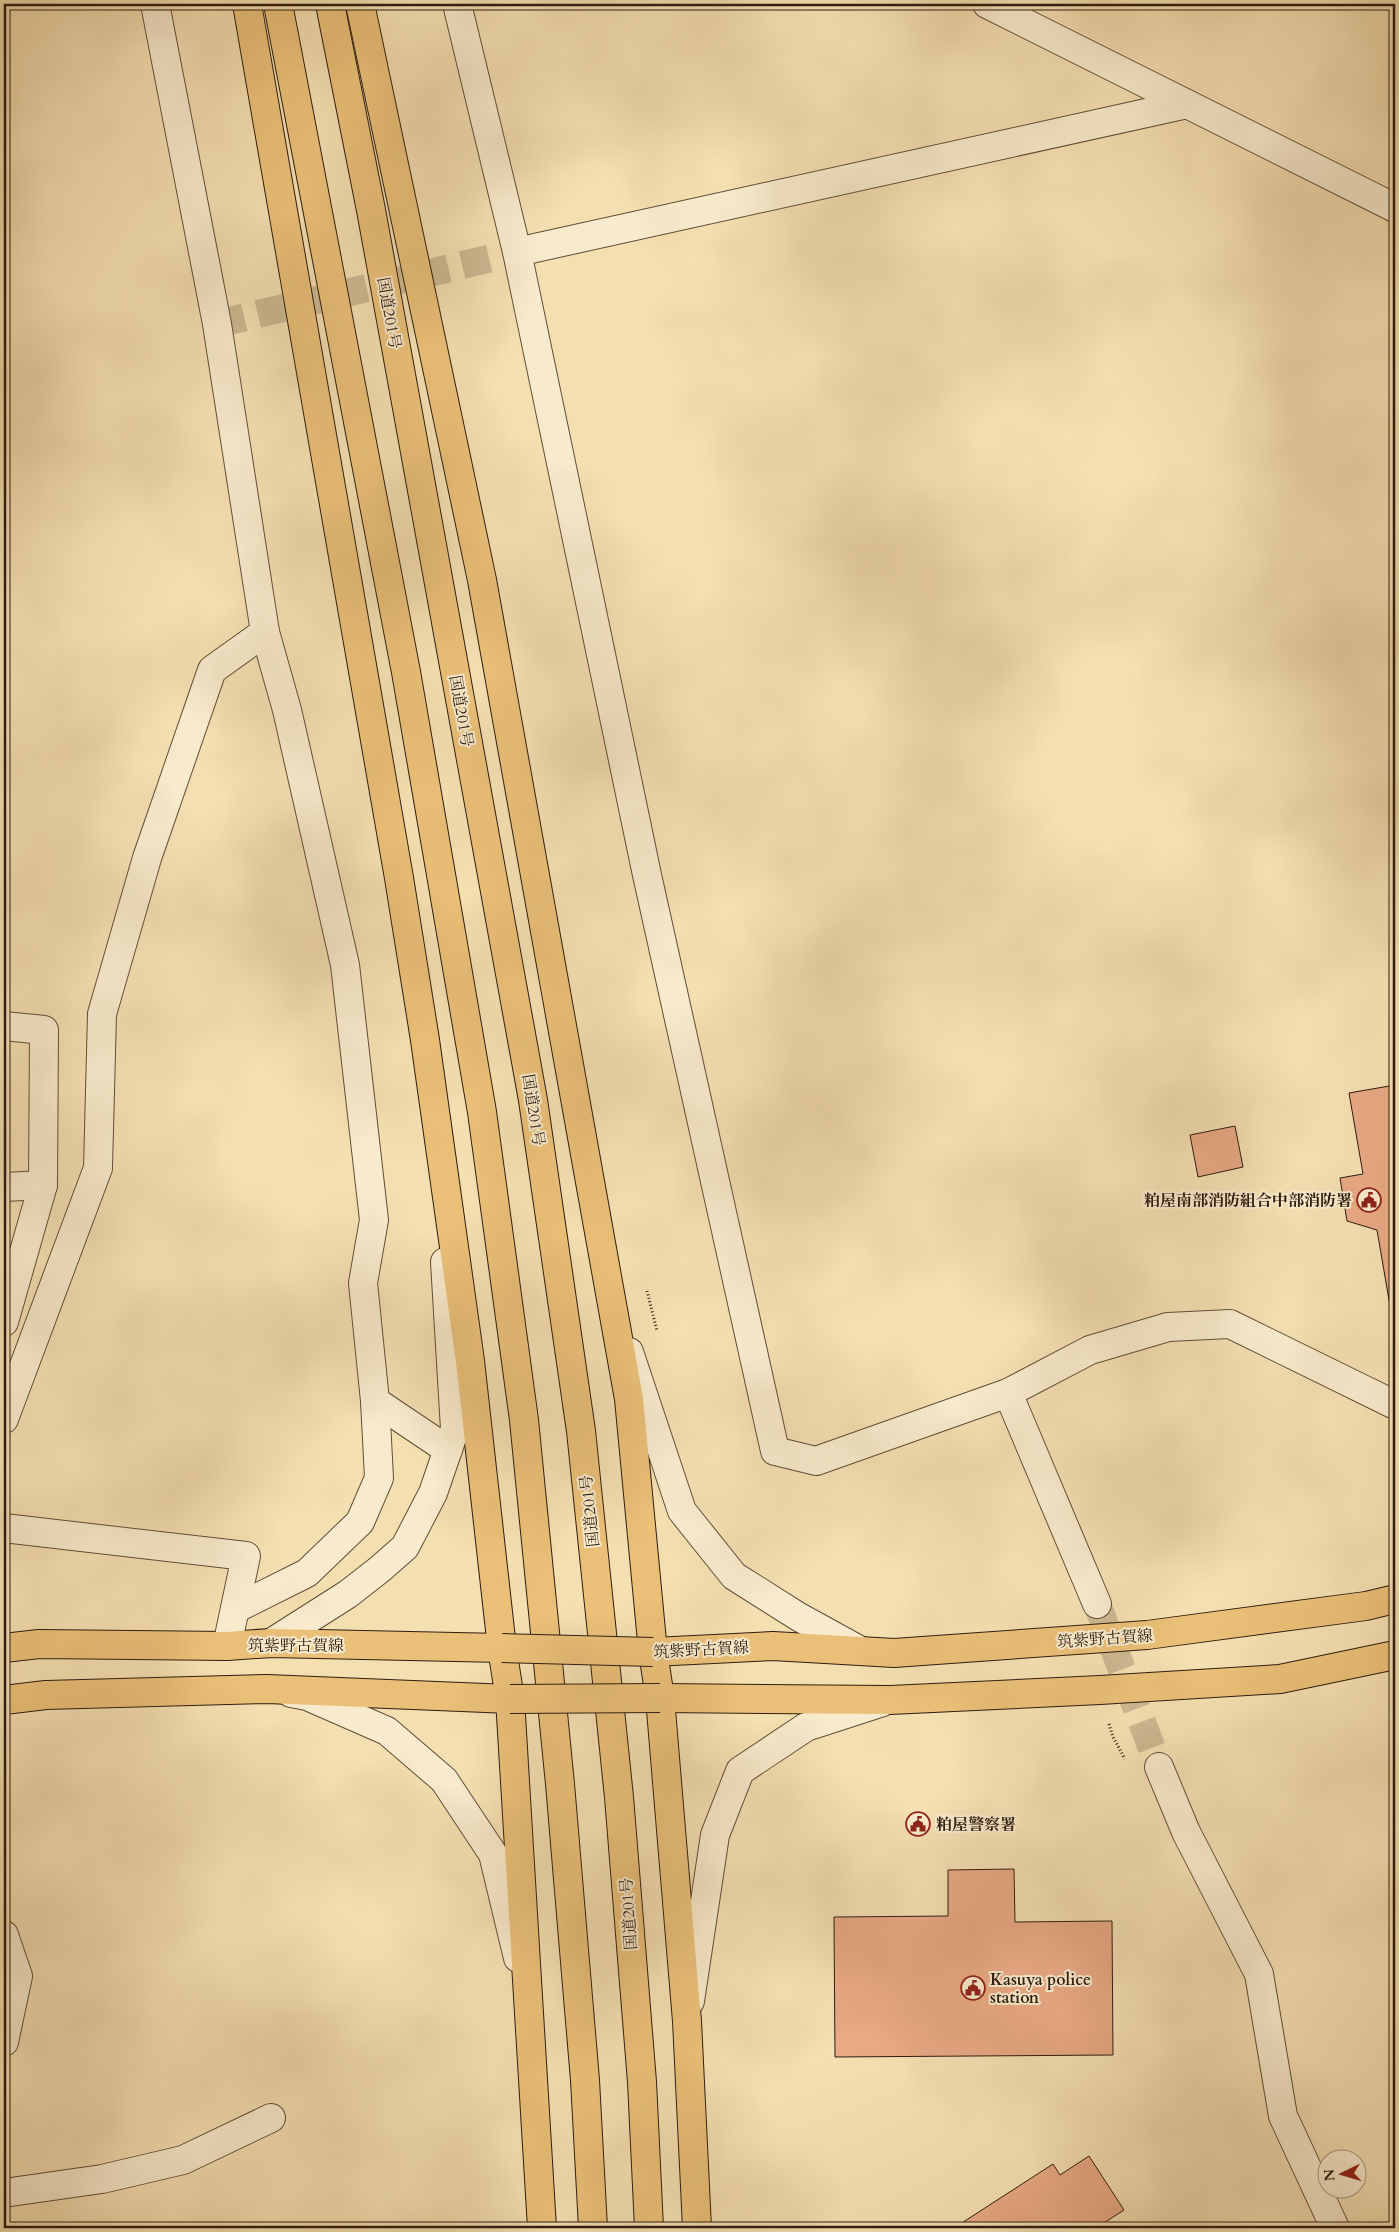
<svg xmlns="http://www.w3.org/2000/svg" width="1399" height="2232" viewBox="0 0 1399 2232" font-family="Cardo,'Noto Serif JP',serif">
<rect width="100%" height="100%" fill="#f4dfb1"/>
<filter id="stains"><feTurbulence type="fractalNoise" baseFrequency=".004" numOctaves="4"/><feColorMatrix values="0 0 0 0 .2 0 0 0 0 .09 0 0 0 0 .02 0 0 0 .5 -.17"/></filter>
<radialGradient id="worn" r=".72"><stop offset=".6" stop-color="#630" stop-opacity="0"/><stop offset="1" stop-color="#630" stop-opacity=".3"/></radialGradient>
<g fill="#e8a984" stroke="#2e1c0f">
<polygon points="1395,1085 1395,1329 1394,1329 1377,1230 1347,1221 1340,1178 1363,1174 1349,1093"/>
<polygon points="1235,1126 1243,1167 1198,1177 1190,1135"/>
<polygon points="1014,1869 1015,1922 1112,1921 1113,2055 835,2057 834,1917 948,1916 948,1870"/>
<polygon points="1089,2156 1124,2210 1096,2228 954,2228 1053,2164 1060,2175"/>
</g>
<g fill="none" stroke-linecap="round" stroke-linejoin="round">
<g stroke="#ccb891" stroke-width="28" stroke-dasharray="28 14" stroke-linecap="butt">
<polyline points="217,324 517,252"/>
<polyline points="1097,1604 1159,1767"/>
</g>
<g stroke="#604d38" stroke-width="30">
<g id="minor">
<polyline points="155,4 217,324 265,632 287,710 345,965 374,1220 363,1283 375,1401 379,1478 360,1522 307,1573 235,1609"/>
<polyline points="457,4 517,252 647,875 775,1451 816,1461 1008,1393 1090,1350 1168,1327 1230,1324 1395,1405"/>
<polyline points="987,4 1395,208"/>
<polyline points="517,252 1187,104"/>
<polyline points="4,1026 44,1030 43,1185 4,1322"/>
<polyline points="4,1187 43,1185"/>
<polyline points="629,1352 682,1511 734,1576 799,1617 859,1650"/>
<polyline points="1008,1393 1097,1604"/>
<polyline points="375,1401 448,1450"/>
<polyline points="4,1419 98,1168 102,1014 147,858 212,670 265,632"/>
<polyline points="4,1528 246,1556 227,1646"/>
<polyline points="271,1643 348,1594 380,1569 405,1547 433,1493 455,1429 445,1262"/>
<polyline points="291,1693 307,1696 387,1731 444,1780 493,1854 518,1958"/>
<polyline points="1159,1767 1186,1832 1259,1974 1283,2116 1335,2228"/>
<polyline points="4,1935 18,1976 4,2042"/>
<polyline points="690,2001 715,1835 740,1771 806,1727 883,1702"/>
<polyline points="4,2193 102,2179 183,2160 271,2118"/>
</g>
</g>
<g stroke="#2e1c0f" stroke-width="30">
<g id="primary">
<polyline points="4,1648 39,1644 227,1646 271,1643 502,1648"/>
<polyline points="653,1652 773,1646 894,1653 1147,1635 1366,1606 1395,1599"/>
<polyline points="660,1698 890,1700 1100,1690 1280,1679 1395,1655"/>
<polyline points="4,1700 46,1695 267,1689 510,1699"/>
</g>
</g>
<g stroke="#2e1c0f" stroke-width="30">
<g id="trunk">
<polyline points="247,4 399,878 425,1040 470,1361 502,1648 510,1699 542,2228"/>
<polyline points="278,4 406,672 482,1112 524,1420 560,1784 585,2080 593,2228"/>
<polyline points="330,4 371,210 533,1100 581,1431 619,1797 642,2082 649,2228"/>
<polyline points="360,4 482,580 629,1399 653,1652 660,1698 687,2021 697,2228"/>
</g>
</g>
<g stroke="#2e1c0f" stroke-width="3" stroke-dasharray="1 2.5" stroke-linecap="butt">
<polyline points="647,1291 657,1331"/>
<polyline points="1109,1724 1113,1737 1125,1759"/>
</g>
<use href="#minor" stroke="#f8eacc" stroke-width="28"/>
<use href="#primary" stroke="#eac078" stroke-width="28"/>
<use href="#trunk" stroke="#eac078" stroke-width="28"/>
<g stroke="#2e1c0f" stroke-width="30" stroke-linecap="butt">
<g id="primary-bridge">
<polyline points="502,1648 653,1652"/>
<polyline points="510,1699 660,1698"/>
</g>
</g>
<use href="#primary-bridge" stroke="#eac078" stroke-width="28"/>
</g>
<defs>
<g id="civic-ring" transform="scale(1.25)"><circle r="9.5" fill="#f8eacc" stroke="#8f2418" stroke-width="1.5"/><path d="M-.6-6.5H3V-4.5H.6V-3L4-1V1h2V6H-6V1h2V-1L-.6-3ZM-1.2 2.5V6h2.4V2.5Z" fill="#8f2418"/></g>
</defs>
<g fill-rule="evenodd">
<use href="#civic-ring" x="1369" y="1200"/>
<use href="#civic-ring" x="918" y="1824"/>
<use href="#civic-ring" x="973" y="1988"/>
</g>
<g text-anchor="middle" stroke-width="4" stroke-linejoin="round" paint-order="stroke">
<g font-size="16" fill="#2e1c0f" stroke="#f8eacc">
<text transform="translate(390 313) rotate(80)" y="6">国道201号</text>
<text transform="translate(462 711) rotate(80)" y="6">国道201号</text>
<text transform="translate(534 1110) rotate(81)" y="6">国道201号</text>
<text transform="translate(589 1511) rotate(-96)" y="6">国道201号</text>
<text transform="translate(1105 1638) rotate(-4)" y="6">筑紫野古賀線</text>
<text x="296" y="1651">筑紫野古賀線</text>
<text transform="translate(701 1649) rotate(-3)" y="6">筑紫野古賀線</text>
<text transform="translate(628 1914) rotate(-94)" y="6">国道201号</text>
</g>
<g font-size="16" font-weight="bold" fill="#2e1c0f" stroke="#f8eacc" text-anchor="start">
<text x="1352" y="1206" text-anchor="end">粕屋南部消防組合中部消防署</text>
<text x="936" y="1830">粕屋警察署</text>
<text x="990" y="1985">Kasuya police<tspan x="990" dy="18">station</tspan></text>
</g>
</g>
<rect width="1399" height="2232" fill="none" stroke="#f4dfb1" stroke-width="20"/>
<rect x="5" y="5" width="1389" height="2222" fill="none" stroke="#2e1c0f" stroke-width="2.5"/>
<rect x="10" y="10" width="1379" height="2212" fill="none" stroke="#2e1c0f"/>
<g transform="translate(1342 2174) rotate(265)"><circle r="24" fill="#f8eacc" stroke="#a79880"/>
<path d="M0-4L9 19L0 12L-9 19Z" fill="#8f2418"/>
<text y="-8" font-size="14" font-weight="bold" text-anchor="middle" fill="#2e1c0f">N</text>
</g>
<rect width="100%" height="100%" filter="url(#stains)"/>
<rect width="100%" height="100%" fill="url(#worn)"/>
</svg>
